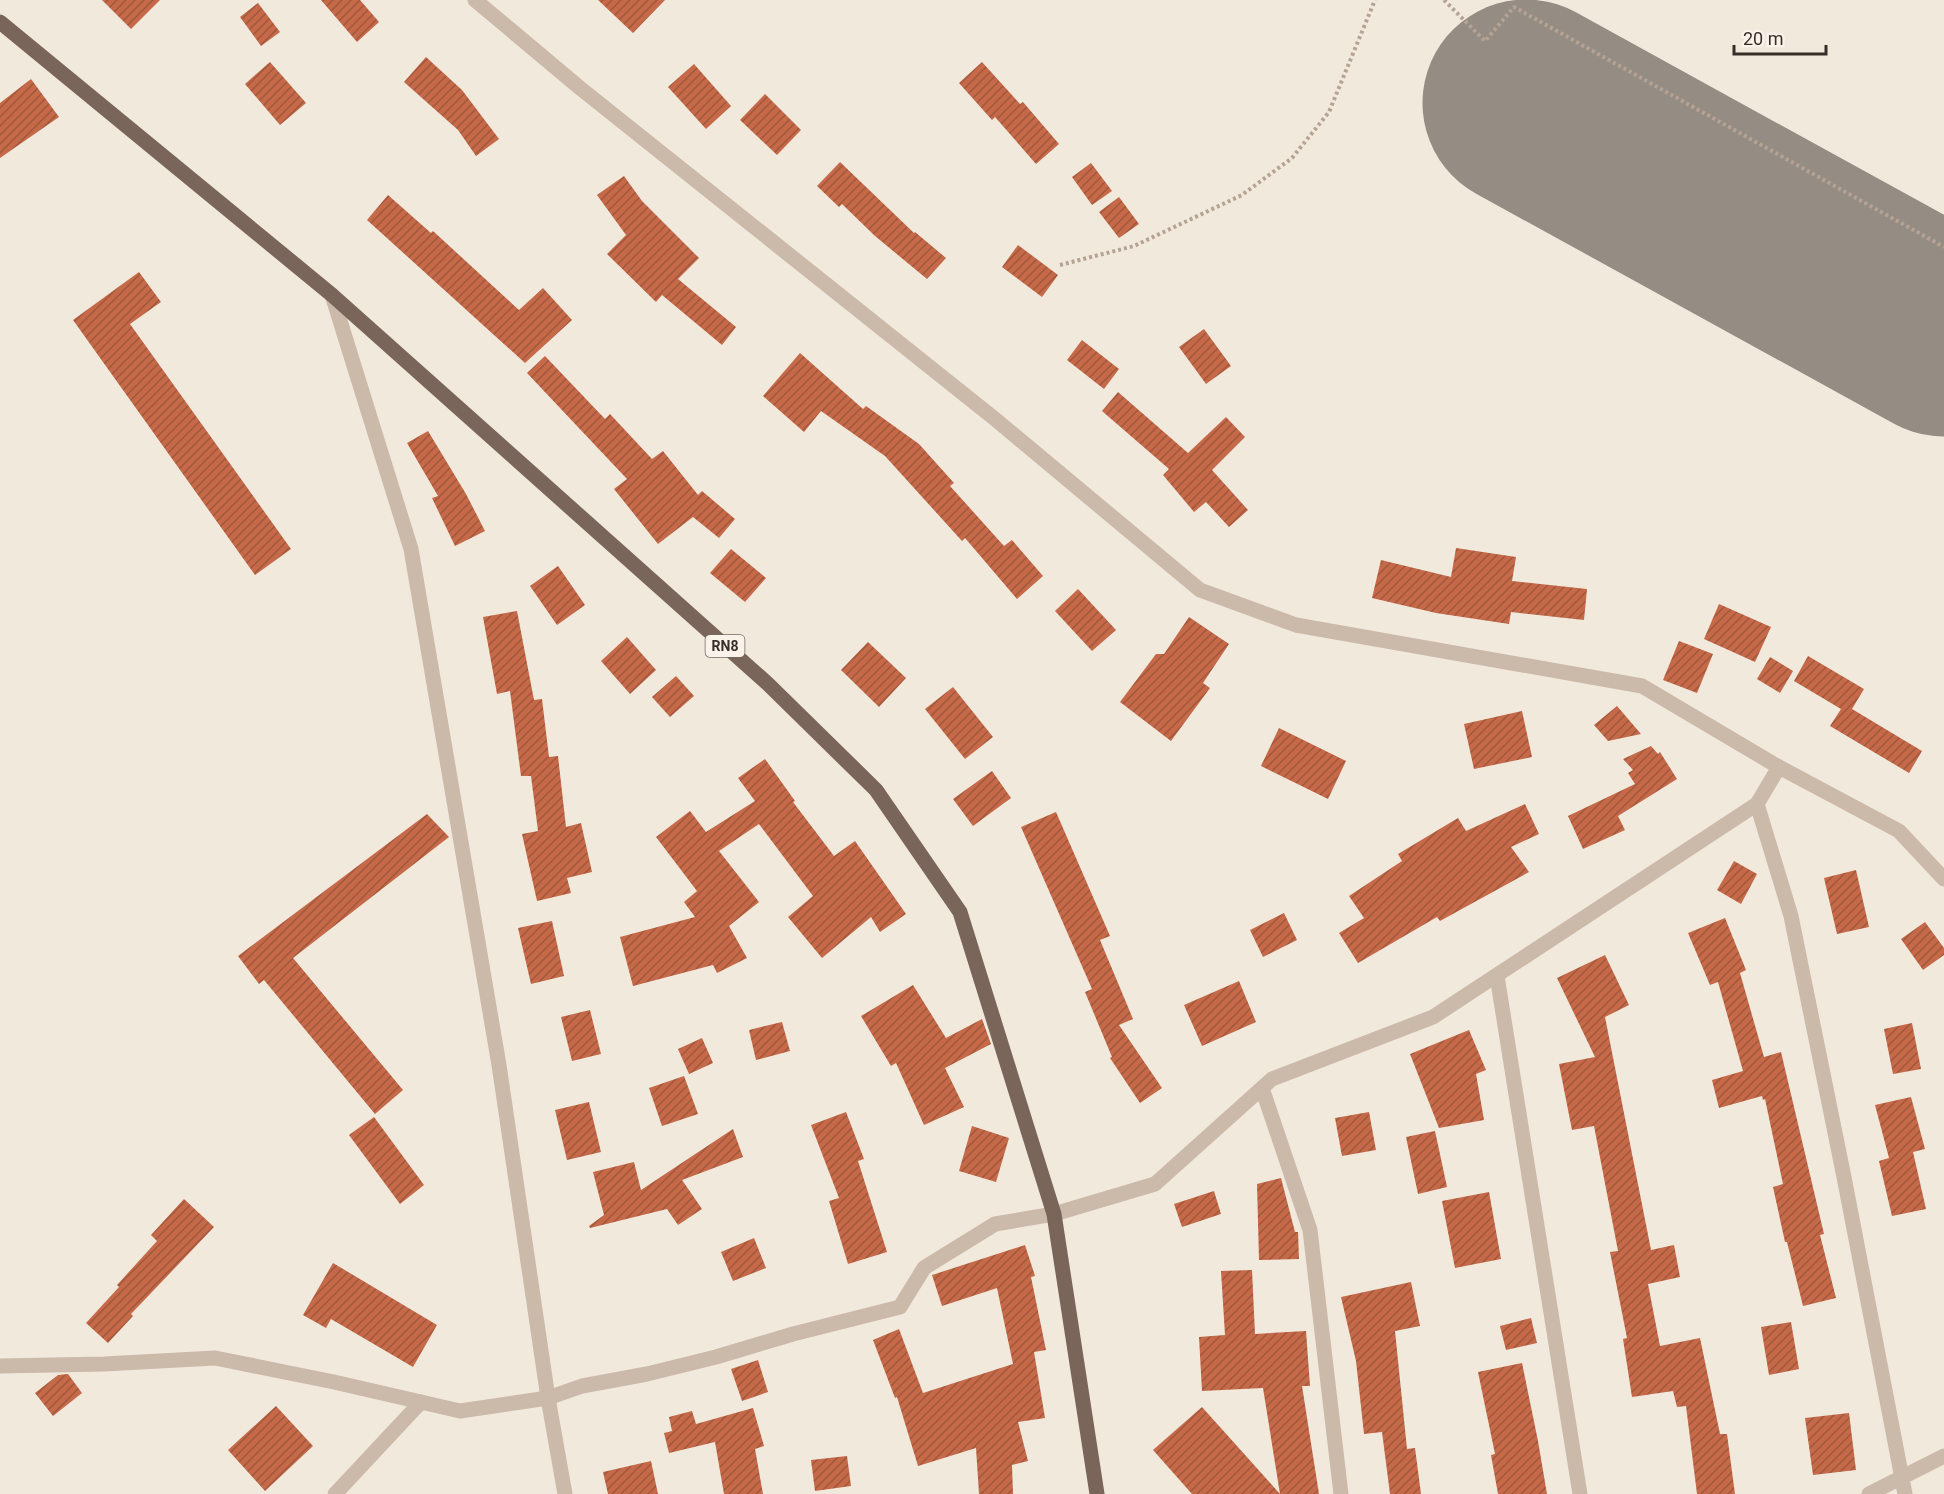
<svg xmlns="http://www.w3.org/2000/svg" width="1944" height="1494" viewBox="0 0 1944 1494" font-family="Roboto,sans-serif">
<defs>
<pattern id="building-hatch" width="6" height="6" patternUnits="userSpaceOnUse" patternTransform="scale(1.5)"><rect width="6" height="6" fill="#c56948"/><path d="M-1 1l2-2M0 6l6-6M5 7l2-2" fill="none" stroke="#a1573c"/></pattern>
</defs>
<rect width="100%" height="100%" fill="#f2e9dd"/>
<g fill="none" stroke-linecap="round" stroke-linejoin="round">
<polyline stroke="#958c83" stroke-width="207" points="1526,103 1944,333"/>
</g>
<g fill="url(#building-hatch)">
<polygon points="102,0 160,0 131,29"/>
<polygon points="321,0 360,0 379,22 357,42"/>
<polygon points="598,0 665,0 633,33"/>
<polygon points="258,3 280,32 261,46 240,17"/>
<polygon points="426,57 462,90 499,139 476,156 458,130 404,82"/>
<polygon points="270,62 306,103 280,125 245,84"/>
<polygon points="982,62 1020,104 1023,102 1059,144 1036,164 995,117 992,120 959,83"/>
<polygon points="694,64 731,106 706,129 668,87"/>
<polygon points="31,79 59,117 0,158 0,103"/>
<polygon points="765,94 801,130 777,155 740,120"/>
<polygon points="840,162 914,233 915,232 946,258 927,279 875,236 842,204 839,207 817,186"/>
<polygon points="1091,163 1112,191 1092,205 1072,177"/>
<polygon points="624,176 642,201 699,258 678,279 736,327 722,345 662,295 656,302 607,254 626,235 597,195"/>
<polygon points="388,195 431,233 433,231 519,310 543,288 572,320 525,363 367,220"/>
<polygon points="1119,197 1139,224 1119,238 1099,212"/>
<polygon points="1018,245 1058,275 1042,297 1002,267"/>
<polygon points="139,272 161,302 130,324 291,549 255,575 73,320"/>
<polygon points="1204,329 1231,366 1206,384 1179,347"/>
<polygon points="1082,340 1119,369 1104,389 1067,360"/>
<polygon points="800,353 863,409 866,406 919,444 954,483 950,486 1004,546 1012,540 1043,576 1017,599 965,538 962,541 885,456 821,411 804,432 763,396"/>
<polygon points="545,356 605,419 610,414 652,459 663,451 698,495 702,491 735,519 719,538 693,517 658,544 614,489 627,479 527,373"/>
<polygon points="1118,392 1188,453 1226,417 1245,437 1212,470 1248,510 1229,527 1206,502 1194,512 1163,475 1169,469 1102,411"/>
<polygon points="428,431 466,494 485,531 455,546 432,498 438,496 407,443"/>
<polygon points="1456,548 1516,557 1512,581 1587,589 1584,620 1511,612 1509,624 1436,613 1372,598 1381,560 1451,577"/>
<polygon points="731,549 766,578 745,602 710,573"/>
<polygon points="558,566 585,605 557,625 530,586"/>
<polygon points="1078,589 1116,630 1092,651 1055,611"/>
<polygon points="1719,604 1771,627 1755,662 1704,639"/>
<polygon points="517,611 534,700 542,699 549,757 558,756 566,827 581,823 592,872 567,878 571,893 537,901 522,834 538,831 531,776 521,776 510,691 497,694 483,617"/>
<polygon points="1189,617 1229,644 1203,683 1210,688 1171,741 1120,702 1156,654 1164,654"/>
<polygon points="627,637 656,670 630,694 601,661"/>
<polygon points="1679,641 1713,654 1697,693 1663,680"/>
<polygon points="868,642 906,678 879,707 841,670"/>
<polygon points="1808,656 1864,689 1852,709 1922,751 1909,773 1830,726 1841,709 1794,681"/>
<polygon points="1770,657 1793,671 1780,693 1757,679"/>
<polygon points="676,676 694,696 670,717 652,697"/>
<polygon points="953,687 993,737 965,759 925,709"/>
<polygon points="1617,706 1641,734 1608,741 1594,725"/>
<polygon points="1522,711 1532,757 1474,769 1464,724"/>
<polygon points="1279,728 1346,761 1328,799 1261,766"/>
<polygon points="1651,746 1658,754 1660,752 1677,779 1618,816 1625,830 1583,849 1568,816 1635,784 1628,773 1633,770 1623,759"/>
<polygon points="765,759 795,801 793,802 834,856 855,841 906,914 880,932 871,917 822,958 788,917 813,896 759,824 719,851 759,902 729,926 747,958 717,973 713,965 633,986 620,937 695,917 684,902 697,891 656,837 690,811 706,832 755,801 738,778"/>
<polygon points="992,771 1011,798 973,826 953,799"/>
<polygon points="1525,804 1539,834 1511,847 1529,872 1440,921 1437,917 1358,963 1339,933 1364,918 1349,896 1402,861 1398,854 1458,818 1466,831"/>
<polygon points="1056,812 1110,936 1100,940 1133,1019 1119,1025 1162,1088 1140,1103 1110,1058 1112,1057 1085,992 1092,989 1021,827"/>
<polygon points="427,814 449,837 293,958 403,1090 375,1114 264,980 259,984 238,956"/>
<polygon points="1734,861 1757,874 1741,904 1717,890"/>
<polygon points="1856,870 1869,927 1837,934 1824,878"/>
<polygon points="1284,913 1297,940 1263,957 1250,930"/>
<polygon points="1725,918 1746,970 1740,973 1764,1057 1781,1052 1824,1234 1820,1235 1836,1298 1803,1306 1787,1242 1785,1242 1773,1187 1783,1184 1765,1099 1763,1100 1762,1096 1719,1108 1712,1080 1743,1071 1718,982 1710,985 1688,933"/>
<polygon points="552,921 564,976 531,984 518,928"/>
<polygon points="1925,922 1944,948 1944,955 1923,970 1901,939"/>
<polygon points="1605,955 1629,1005 1605,1017 1651,1250 1674,1245 1680,1277 1648,1284 1660,1346 1700,1338 1720,1434 1727,1434 1735,1494 1697,1494 1686,1406 1677,1407 1673,1391 1632,1397 1623,1339 1627,1338 1610,1252 1618,1251 1594,1126 1572,1130 1559,1064 1595,1057 1557,978"/>
<polygon points="1239,981 1256,1022 1202,1046 1184,1005"/>
<polygon points="913,985 946,1038 982,1019 991,1044 945,1068 964,1107 924,1125 896,1063 891,1066 861,1016"/>
<polygon points="590,1010 601,1054 572,1061 561,1017"/>
<polygon points="782,1022 790,1051 756,1060 749,1030"/>
<polygon points="1912,1023 1921,1069 1893,1074 1884,1029"/>
<polygon points="1469,1030 1486,1070 1476,1074 1484,1120 1439,1128 1410,1054"/>
<polygon points="702,1038 713,1063 689,1074 678,1049"/>
<polygon points="684,1076 698,1114 662,1126 649,1088"/>
<polygon points="1911,1097 1925,1149 1913,1152 1926,1209 1892,1216 1879,1161 1889,1158 1875,1105"/>
<polygon points="589,1102 601,1152 567,1160 555,1110"/>
<polygon points="846,1112 864,1159 858,1161 887,1252 848,1264 829,1201 839,1198 811,1125"/>
<polygon points="1369,1112 1376,1150 1342,1156 1335,1118"/>
<polygon points="374,1117 424,1185 400,1204 349,1135"/>
<polygon points="972,1126 1009,1138 996,1182 959,1171"/>
<polygon points="733,1129 743,1157 682,1180 702,1209 678,1225 667,1209 590,1228 589,1226 604,1215 593,1172 634,1162 641,1190"/>
<polygon points="1435,1131 1447,1187 1418,1194 1406,1137"/>
<polygon points="1281,1178 1295,1232 1298,1232 1299,1259 1259,1260 1257,1184"/>
<polygon points="1214,1191 1221,1214 1182,1227 1174,1204"/>
<polygon points="1489,1192 1501,1259 1455,1268 1442,1201"/>
<polygon points="184,1199 214,1227 131,1314 133,1316 108,1343 86,1323 119,1287 117,1285 157,1241 151,1235"/>
<polygon points="754,1238 766,1268 733,1281 721,1252"/>
<polygon points="1025,1245 1035,1276 1031,1277 1046,1350 1034,1352 1045,1418 1018,1422 1028,1461 1012,1465 1013,1494 979,1494 976,1448 918,1466 897,1397 895,1398 873,1340 899,1329 923,1393 1013,1364 997,1288 942,1306 932,1275"/>
<polygon points="333,1263 437,1325 413,1367 331,1319 326,1328 303,1315"/>
<polygon points="1252,1270 1255,1334 1306,1331 1310,1386 1302,1386 1319,1494 1280,1494 1263,1388 1202,1391 1199,1337 1225,1335 1221,1271"/>
<polygon points="1411,1282 1420,1326 1395,1331 1407,1449 1415,1448 1421,1494 1390,1494 1382,1432 1364,1434 1356,1361 1341,1297"/>
<polygon points="1531,1318 1537,1343 1506,1350 1500,1326"/>
<polygon points="1791,1322 1799,1369 1769,1375 1761,1327"/>
<polygon points="758,1360 768,1392 742,1401 731,1369"/>
<polygon points="1522,1363 1538,1441 1547,1494 1498,1494 1491,1455 1495,1454 1478,1372"/>
<polygon points="68,1374 82,1393 53,1416 35,1393 58,1375"/>
<polygon points="276,1406 313,1446 265,1491 228,1450"/>
<polygon points="1202,1407 1280,1494 1192,1494 1153,1450"/>
<polygon points="753,1408 764,1446 755,1449 763,1494 724,1494 715,1442 669,1453 664,1433 672,1431 669,1417 692,1411 696,1424"/>
<polygon points="1849,1413 1856,1470 1813,1475 1805,1418"/>
<polygon points="847,1456 851,1486 815,1491 811,1460"/>
<polygon points="651,1461 658,1494 608,1494 603,1472"/>
</g>
<g fill="none" stroke-linecap="round" stroke-linejoin="round">
<g stroke="#b6a393" stroke-width="4" stroke-dasharray="3 3" stroke-linecap="butt">
<polyline points="1444,0 1485,41 1514,7 1944,247"/>
<polyline points="1060,265 1134,246 1242,195 1292,158 1329,112 1375,0"/>
</g>
<g stroke="#cbb9a9" stroke-width="15">
<polyline points="475,0 580,88 995,419 1200,590 1296,625 1642,686 1779,767 1899,831 1944,879"/>
<polyline points="332,295 411,549 499,1065 548,1398 565,1494"/>
<polyline points="1757,804 1791,916 1844,1177 1905,1494"/>
<polyline points="1497,976 1580,1494"/>
<polyline points="1262,1088 1310,1230 1341,1494"/>
<polyline points="0,1366 104,1364 215,1358 334,1382 460,1411 548,1398 582,1386 647,1374 716,1357 793,1334 900,1307 924,1268 995,1224 1054,1214 1155,1184 1272,1079 1433,1017 1757,804 1779,767"/>
<polyline points="335,1494 421,1402"/>
<polyline points="1869,1494 1944,1456"/>
</g>
<polyline stroke="#7a655a" stroke-width="15" points="0,22 332,295 768,684 876,790 960,912 1054,1214 1097,1494"/>
</g>
<g text-anchor="middle" stroke-width="5" stroke-linejoin="round" paint-order="stroke">
<rect fill="#faf3ea" stroke="#726963" stroke-width="1.5" x="705.5" y="635" width="39" height="22" rx="4.5"/>
<g font-size="14" font-weight="bold" fill="#382e29">
<text x="725" y="651">RN8</text>
</g>
</g>
<path d="M1734 45v9h92v-9" fill="none" stroke="#382e29" stroke-width="3"/>
<text x="1743" y="45" font-size="18" fill="#382e29" stroke="#faf3ea" stroke-width="4.5" paint-order="stroke">20 m</text>
</svg>
